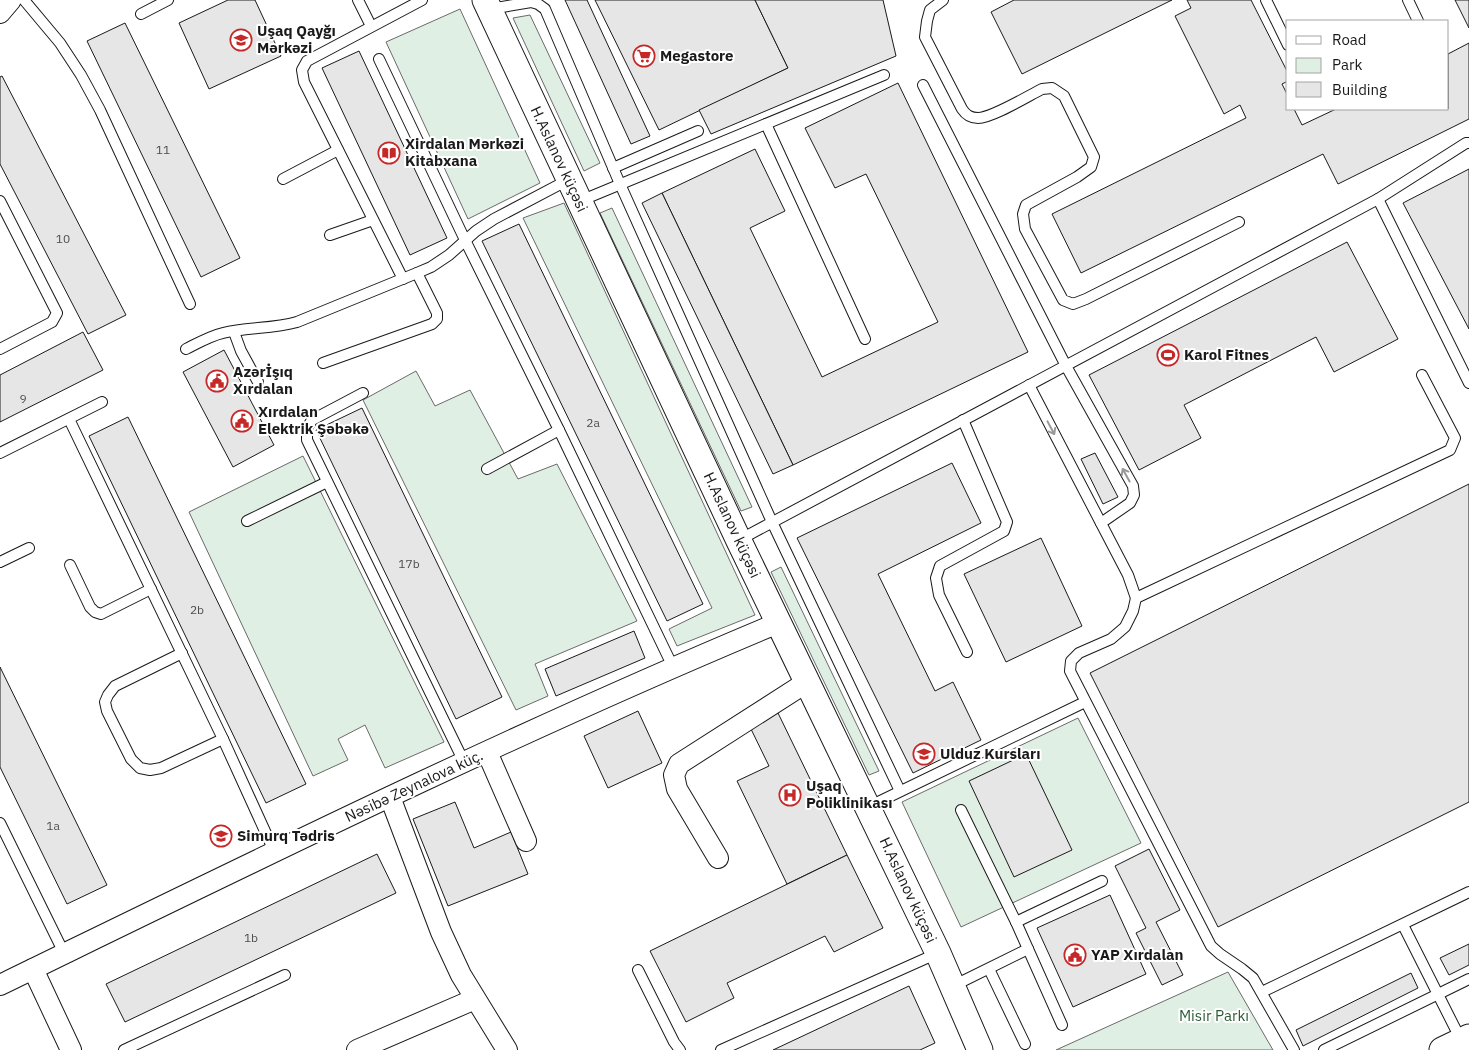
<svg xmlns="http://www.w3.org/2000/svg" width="1469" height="1050" viewBox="0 0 1469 1050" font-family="'IBM Plex Sans',sans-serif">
<rect width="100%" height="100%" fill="#fff"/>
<g fill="#e0efe3" stroke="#6a6a6a">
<polygon points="460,9 540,183 468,219 386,42"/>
<polygon points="530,15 600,163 584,171 513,18"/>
<polygon points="564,203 755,615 677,646 669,629 712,608 523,218"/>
<polygon points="612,208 752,507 741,511 600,213"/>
<polygon points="416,371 435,406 470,390 518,479 557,464 637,621 535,664 548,696 516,710 363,400"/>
<polygon points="303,456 444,742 385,768 365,725 338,739 348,760 313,776 189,512"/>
<polygon points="781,567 879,771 869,775 771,572"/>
<polygon points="1078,718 1141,843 961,927 902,802"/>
<polygon points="1228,972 1273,1050 1056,1050"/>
</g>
<g fill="#e6e6e6" stroke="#1a1a1a">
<polygon points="228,0 255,0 281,56 209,89 179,23"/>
<polygon points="565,0 587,0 650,136 631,144"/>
<polygon points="595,0 755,0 788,68 659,130"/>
<polygon points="755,0 883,0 896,56 711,134 699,110 788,68"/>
<polygon points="1014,0 1172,0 1022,74 991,12"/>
<polygon points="1187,0 1251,0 1288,73 1288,81 1282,84 1288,96 1288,109 1294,109 1302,125 1336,109 1448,109 1448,54 1469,43 1469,119 1338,184 1323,154 1081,273 1052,214 1246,118 1240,105 1224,114 1175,16 1191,8"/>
<polygon points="1455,0 1469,0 1469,28"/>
<polygon points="125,23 240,258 201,277 87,41"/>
<polygon points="359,51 447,238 410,255 322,68"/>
<polygon points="2,76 126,315 88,334 0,164 0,77"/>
<polygon points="898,83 1028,352 793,465 662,193 755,149 785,211 750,228 822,377 938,322 866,174 835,188 805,128"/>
<polygon points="1469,169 1469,329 1403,203"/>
<polygon points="662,193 793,465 773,474 642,203"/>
<polygon points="519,224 703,604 667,621 482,241"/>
<polygon points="1347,242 1398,339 1334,372 1316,337 1184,405 1201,438 1139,470 1089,375"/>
<polygon points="83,332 103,370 0,422 0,375"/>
<polygon points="224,350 274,445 233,467 183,372"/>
<polygon points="362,408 502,697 456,719 316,430"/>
<polygon points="128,417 306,784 266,803 89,436"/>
<polygon points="1095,453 1118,497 1103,504 1081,459"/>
<polygon points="952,463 981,523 878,574 935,691 953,682 981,740 913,773 797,538"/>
<polygon points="1469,484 1469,802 1218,927 1090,673"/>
<polygon points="1041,538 1082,626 1006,662 964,574"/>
<polygon points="634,631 645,658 556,696 545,669"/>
<polygon points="0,667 107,885 67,904 0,767"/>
<polygon points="638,711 662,763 608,788 584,736"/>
<polygon points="778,713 847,855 787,884 737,781 769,766 750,727"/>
<polygon points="1026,754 1072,850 1014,877 969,781"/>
<polygon points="455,802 474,848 511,832 528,874 448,906 413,819"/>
<polygon points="1149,849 1180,910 1156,922 1183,975 1162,985 1136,933 1146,928 1115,866"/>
<polygon points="377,854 396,893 125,1022 106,984"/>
<polygon points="847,855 883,928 834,952 825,936 727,983 734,998 686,1022 650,951"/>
<polygon points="1110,895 1146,974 1073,1007 1037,928"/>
<polygon points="1469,944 1469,965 1449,975 1440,958"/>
<polygon points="1411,973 1418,988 1303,1046 1296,1030"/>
<polygon points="909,986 935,1043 920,1050 773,1050"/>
</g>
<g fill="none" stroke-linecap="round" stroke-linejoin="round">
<g stroke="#1a1a1a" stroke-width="12">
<g id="service">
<polyline points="24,0 60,43 81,75 100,110 190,304"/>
<polyline points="358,0 371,26"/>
<path d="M943,0L930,10L927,21L925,37L962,109C966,115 970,118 978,118C992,118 1028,96 1042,89L1052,88L1064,96L1094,157L1091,167L1077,177L1026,205L1023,214L1025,229L1063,300L1073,304L1086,299L1239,222"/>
<polyline points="1266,0 1288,45"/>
<polyline points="1408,0 1418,21"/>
<polyline points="490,9 531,2 538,4 545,9 620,184 772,522 900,791"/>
<polyline points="141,14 168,0"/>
<polyline points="379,59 465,240 559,430 673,667"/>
<polyline points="923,85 1066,366 1133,486 1134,495 1130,503 1101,523"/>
<polyline points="766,124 865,339"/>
<polyline points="613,168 698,131"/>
<polyline points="283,179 338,150"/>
<polyline points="1378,199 1469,383"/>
<polyline points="0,201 57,313 52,322 0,349"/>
<polyline points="580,201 884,75"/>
<polyline points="330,235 373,220"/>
<polyline points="403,279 304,82 302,70 307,61 422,0"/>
<polyline points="234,332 241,351 258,382"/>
<path d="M186,349C198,343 210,336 223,333C247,327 273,329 297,322L417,273L431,267L449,255L476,231L494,219L568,180"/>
<polyline points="323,363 432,324 437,319 437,313 417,273"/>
<polyline points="1029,385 1128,575 1136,598"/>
<polyline points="363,393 312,420 307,428 307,440 464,762"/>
<polyline points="69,419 223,739 274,851"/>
<polyline points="963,420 1007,522 1004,531 940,566 936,578 939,595 967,652"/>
<polyline points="0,453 102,402"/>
<polyline points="487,469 559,430"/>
<polyline points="247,521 327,482"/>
<polyline points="739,540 1378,199 1466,143 1469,143"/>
<polyline points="0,562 29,548"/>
<polyline points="70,565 90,607 95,612 101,614 151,589"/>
<polyline points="182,653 115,686 108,695 105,702 107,711 131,759 140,768 150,770 161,768 223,739"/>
<polyline points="868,807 1085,702"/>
<polyline points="961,810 1016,922"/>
<polyline points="0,823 64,953"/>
<polyline points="1403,925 1461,1040"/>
<polyline points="989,969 1025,1044"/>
<polyline points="638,970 674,1042 680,1050"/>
<polyline points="953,986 1028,949"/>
<polyline points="1262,992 1469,892"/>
<polyline points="1062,1025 1016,922 1102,881"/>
<polyline points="124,1050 285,975"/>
<polyline points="721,1050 938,953"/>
<polyline points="1294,1050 1253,978 1242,969 1220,954 1211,946 1070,671 1071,661 1079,653 1111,639 1125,627 1133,611 1136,598 1450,450 1455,438 1422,375"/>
<polyline points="1324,1050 1469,979"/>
</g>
</g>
<g stroke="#1a1a1a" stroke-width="22">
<g id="minor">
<polyline points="0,13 11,0"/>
<polyline points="487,752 526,841"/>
<polyline points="390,797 441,932 461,975 507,1050"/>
<polyline points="718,858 677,789 674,775 679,764 807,682"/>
<polyline points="33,969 71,1050"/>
<path d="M0,985C257,860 514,733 778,623"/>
<polyline points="357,1050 475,999"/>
</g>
</g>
<g stroke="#1a1a1a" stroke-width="27">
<g id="tertiary">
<polyline points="485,0 739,541 938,953 980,1050"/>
<polyline points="1442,1050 1469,1037"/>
</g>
</g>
<use href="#service" stroke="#fff" stroke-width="10"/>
<use href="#minor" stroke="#fff" stroke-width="20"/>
<use href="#tertiary" stroke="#fff" stroke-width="25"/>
</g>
<defs><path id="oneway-shaft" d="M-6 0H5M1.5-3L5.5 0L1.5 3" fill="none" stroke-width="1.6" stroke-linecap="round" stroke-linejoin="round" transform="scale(1.25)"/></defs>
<g stroke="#989898">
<use href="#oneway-shaft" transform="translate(1051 428) rotate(62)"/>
<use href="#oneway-shaft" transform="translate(1126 475) rotate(-119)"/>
</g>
<defs>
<g id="school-ring" transform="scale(1.125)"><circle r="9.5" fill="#fff" stroke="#c62828" stroke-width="1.5"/><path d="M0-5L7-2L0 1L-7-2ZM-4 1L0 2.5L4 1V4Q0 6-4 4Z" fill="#c62828"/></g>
<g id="supermarket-ring" transform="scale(1.125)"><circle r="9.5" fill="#fff" stroke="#c62828" stroke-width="1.5"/><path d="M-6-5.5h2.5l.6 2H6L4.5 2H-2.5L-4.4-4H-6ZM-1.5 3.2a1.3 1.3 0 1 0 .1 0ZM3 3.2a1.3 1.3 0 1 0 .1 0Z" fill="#c62828"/></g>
<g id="library-ring" transform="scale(1.125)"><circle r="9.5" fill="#fff" stroke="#c62828" stroke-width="1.5"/><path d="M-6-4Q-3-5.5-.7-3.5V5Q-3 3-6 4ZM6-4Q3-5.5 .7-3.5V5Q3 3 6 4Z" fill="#c62828"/></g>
<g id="stadium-ring" transform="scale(1.125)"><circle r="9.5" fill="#fff" stroke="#c62828" stroke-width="1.5"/><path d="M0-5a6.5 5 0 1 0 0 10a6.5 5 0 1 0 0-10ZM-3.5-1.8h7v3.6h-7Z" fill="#c62828"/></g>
<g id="civic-ring" transform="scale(1.125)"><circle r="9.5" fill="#fff" stroke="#c62828" stroke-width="1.5"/><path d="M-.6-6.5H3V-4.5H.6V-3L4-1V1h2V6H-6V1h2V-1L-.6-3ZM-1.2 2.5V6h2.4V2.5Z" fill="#c62828"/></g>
<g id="university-ring" transform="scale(1.125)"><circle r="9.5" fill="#fff" stroke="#c62828" stroke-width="1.5"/><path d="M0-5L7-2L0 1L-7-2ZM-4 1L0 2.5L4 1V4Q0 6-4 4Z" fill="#c62828"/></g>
<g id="hospital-ring" transform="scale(1.125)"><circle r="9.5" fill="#fff" stroke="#c62828" stroke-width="1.5"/><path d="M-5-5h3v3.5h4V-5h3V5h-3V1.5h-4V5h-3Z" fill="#c62828"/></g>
</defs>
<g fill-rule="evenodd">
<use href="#school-ring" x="241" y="40"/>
<use href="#supermarket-ring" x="644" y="56"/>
<use href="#library-ring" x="389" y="153"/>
<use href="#stadium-ring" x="1168" y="355"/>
<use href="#civic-ring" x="217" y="381"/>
<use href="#civic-ring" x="242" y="421"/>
<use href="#university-ring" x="924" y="754"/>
<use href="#hospital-ring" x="790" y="795"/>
<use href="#university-ring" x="221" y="836"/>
<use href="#civic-ring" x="1075" y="955"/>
</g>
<g text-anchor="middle" stroke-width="4" stroke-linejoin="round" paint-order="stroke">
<g font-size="12" fill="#4d4d4d">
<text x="163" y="154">11</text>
<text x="63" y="243">10</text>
<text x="23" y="403">9</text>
<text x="593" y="427">2a</text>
<text x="409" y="568">17b</text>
<text x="197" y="614">2b</text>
<text x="53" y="830">1a</text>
<text x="251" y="942">1b</text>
</g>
<g font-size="15" font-weight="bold" fill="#1a1a1a" stroke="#fff" text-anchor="start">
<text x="257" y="36">Uşaq Qayğı<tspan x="257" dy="17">Mərkəzi</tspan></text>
<text x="660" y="61">Megastore</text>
<text x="405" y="149">Xirdalan Mərkəzi<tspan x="405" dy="17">Kitabxana</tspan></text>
<text x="1184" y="360">Karol Fitnes</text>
<text x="233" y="377">Azərİşıq<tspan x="233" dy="17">Xırdalan</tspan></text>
<text x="258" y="417">Xırdalan<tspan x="258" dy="17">Elektrik Şəbəkə</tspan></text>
<text x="940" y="759">Ulduz Kursları</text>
<text x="806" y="791">Uşaq<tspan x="806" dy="17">Poliklinikası</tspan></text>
<text x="237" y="841">Simurq Tədris</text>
<text x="1091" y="960">YAP Xırdalan</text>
</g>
<g font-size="15" fill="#1a1a1a" stroke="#fff">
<text transform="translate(559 159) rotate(65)" y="5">H.Aslanov küçəsi</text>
<text transform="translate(732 525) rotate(65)" y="5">H.Aslanov küçəsi</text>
<text transform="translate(414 786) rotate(-25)" y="5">Nəsibə Zeynalova küç.</text>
<text transform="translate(908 890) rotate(65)" y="5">H.Aslanov küçəsi</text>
</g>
<g font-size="15" fill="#2b5a34" stroke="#fff">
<text x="1214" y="1021">Misir Parkı</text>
</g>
</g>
<rect x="1286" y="20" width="162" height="90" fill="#ffffff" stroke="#a3a3a3"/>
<rect x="1296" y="36" width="25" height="8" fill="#ffffff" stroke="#a3a3a3"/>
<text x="1332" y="45" font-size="15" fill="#1a1a1a">Road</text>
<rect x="1296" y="58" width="25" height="15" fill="#e0efe3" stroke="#a3a3a3"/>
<text x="1332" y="70" font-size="15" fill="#1a1a1a">Park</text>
<rect x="1296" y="82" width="25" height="15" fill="#e6e6e6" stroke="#a3a3a3"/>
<text x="1332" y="95" font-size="15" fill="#1a1a1a">Building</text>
</svg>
